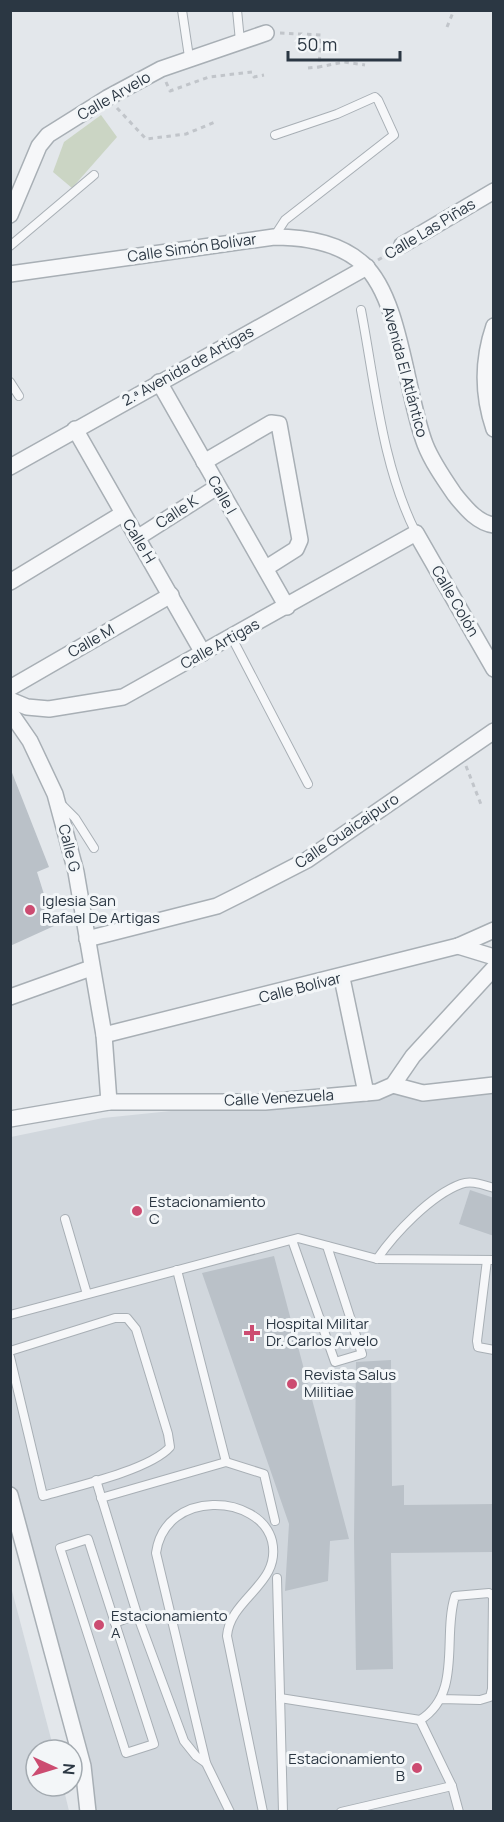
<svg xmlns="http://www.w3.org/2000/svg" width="504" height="1822" viewBox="0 0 504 1822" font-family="Manrope,sans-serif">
<rect width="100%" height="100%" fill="#e3e7eb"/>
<g fill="#d1d7dd">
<polygon points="493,1078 493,1811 92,1811 11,1529 11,1137 103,1118"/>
<polygon points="11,1587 54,1750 36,1750 36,1786 63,1786 69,1811 11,1811"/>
</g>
<polygon fill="#cbd5c4" points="101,115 117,137 72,188 53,172 64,142"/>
<g fill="#bac1c8">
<polygon points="11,770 49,867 37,872 54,926 10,946"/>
<polygon points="470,1190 494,1198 494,1236 459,1224"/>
<polygon points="274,1256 349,1539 330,1541 328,1581 285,1591 289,1524 202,1273"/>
<polygon points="391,1360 392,1486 404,1485 404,1505 494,1504 494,1552 391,1553 393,1669 356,1670 354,1538 356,1362"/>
</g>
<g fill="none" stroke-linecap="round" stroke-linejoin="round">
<g stroke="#a8afb5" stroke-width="10">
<g id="service">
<polyline points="182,10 189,57"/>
<polyline points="237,10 240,41"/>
<polyline points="274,237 285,220 394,135 378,100 375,97 337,114 275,135"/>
<polyline points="10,246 94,175"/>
<path d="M361,310C375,383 382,466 416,533"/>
<polyline points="10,382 19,396"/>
<polyline points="232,638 308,784"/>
<polyline points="59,802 75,818 94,848"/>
<polyline points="65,1219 87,1294"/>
<polyline points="292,1240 335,1362 362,1354 327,1246"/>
<path d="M377,1259C395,1233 431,1195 461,1184C472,1180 483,1185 494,1188"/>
<polyline points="487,1260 477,1341 478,1347 494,1350"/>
<polyline points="177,1270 226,1462"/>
<polyline points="10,1315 298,1238 377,1259 494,1260"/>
<path d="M10,1351L115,1318H127L136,1329L168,1434L170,1447C150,1470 74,1487 43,1496L10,1357"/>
<polyline points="96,1480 137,1614 184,1741 196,1756 206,1763"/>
<polyline points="101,1498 226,1462 264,1474 275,1521"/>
<polygon points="88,1539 154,1744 126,1753 60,1548"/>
<polyline points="277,1578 283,1812"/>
<polyline points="115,1623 137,1614"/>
<path d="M280,1698L420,1720C463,1693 442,1637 455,1596L489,1593L493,1596L492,1689L490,1697L480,1700L441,1699"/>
<polyline points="420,1720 452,1786 459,1812"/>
<path d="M230,1812L206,1763L156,1553C165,1488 260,1494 272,1541C282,1584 230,1598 227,1636L263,1812"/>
<polyline points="341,1812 452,1786"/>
</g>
</g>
<g stroke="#a8afb5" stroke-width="18">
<g id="minor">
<polyline points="10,215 39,146 48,135 107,98 161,69 266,33"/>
<polyline points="402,245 494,191"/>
<path d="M10,274L274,237C304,237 339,242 363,264C401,298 406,395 425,444C432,462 444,479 455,495C465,507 477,523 494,525"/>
<path d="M494,326C482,361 482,394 494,429"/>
<polyline points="159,382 287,607"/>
<polyline points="75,429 203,653"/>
<polyline points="204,462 271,423 279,424 300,540 296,549 266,568"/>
<polyline points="10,467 367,267"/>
<polyline points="137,538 217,487"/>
<polyline points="10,582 122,514"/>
<polyline points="10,688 171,595"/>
<polyline points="10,700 27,707 49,709 123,697 416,533 494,669"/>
<polyline points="10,712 30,741 55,794 76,872 104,1035 109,1102"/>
<polyline points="87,939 217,906 243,893 307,860 494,731"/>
<polyline points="458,946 494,957"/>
<polyline points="342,978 366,1093"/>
<polyline points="10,997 91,968"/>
<polyline points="104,1035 458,946 494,930"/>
<polyline points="393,1085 423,1093 494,1085"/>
<polyline points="10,1119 109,1102 265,1102 377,1092 393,1085 413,1056 494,968"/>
<polyline points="10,1495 83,1766 88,1812"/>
</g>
</g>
<g stroke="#c1c5ca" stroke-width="3" stroke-dasharray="4.5 4.5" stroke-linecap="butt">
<polyline points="447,27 454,10"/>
<polyline points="280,33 321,35 319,67 344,62 365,65"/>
<polyline points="308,68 319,67"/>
<polyline points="166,82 170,91 209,77 252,72 254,77 264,75"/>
<polyline points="117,108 146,139 186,134 215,122"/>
<polyline points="378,260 390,253"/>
<polyline points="466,766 482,807"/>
</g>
<use href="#service" stroke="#f6f7f9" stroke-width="8"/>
<use href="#minor" stroke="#f6f7f9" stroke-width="15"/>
</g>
<g fill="#cc4c71" stroke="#f3f6f8" stroke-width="2">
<circle cx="30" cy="910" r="6"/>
<circle cx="137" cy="1211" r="6"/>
<path d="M249 1324h6v6h6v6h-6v6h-6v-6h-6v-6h6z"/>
<circle cx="292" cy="1384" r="6"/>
<circle cx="99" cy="1625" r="6"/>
<circle cx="417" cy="1768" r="6"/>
</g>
<g text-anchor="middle" stroke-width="6" stroke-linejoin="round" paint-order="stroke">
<g font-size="15" fill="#2b3743" stroke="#f3f6f8">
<text transform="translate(114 96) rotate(-30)" y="5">Calle Arvelo</text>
<text transform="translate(430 229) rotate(-31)" y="5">Calle Las Piñas</text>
<text transform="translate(192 248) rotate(-8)" y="5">Calle Simón Bolívar</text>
<text transform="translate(188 366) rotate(-29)" y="5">2.ª Avenida de Artigas</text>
<text transform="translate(405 372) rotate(75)" y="5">Avenida El Atlántico</text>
<text transform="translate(222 495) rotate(60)" y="5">Calle I</text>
<text transform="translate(177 512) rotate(-33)" y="5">Calle K</text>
<text transform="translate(139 541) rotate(59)" y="5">Calle H</text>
<text transform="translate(455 601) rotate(60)" y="5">Calle Colón</text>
<text transform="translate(91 641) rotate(-30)" y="5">Calle M</text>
<text transform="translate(220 644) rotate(-29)" y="5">Calle Artigas</text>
<text transform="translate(347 831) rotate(-34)" y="5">Calle Guaicaipuro</text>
<text transform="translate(69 848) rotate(76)" y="5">Calle G</text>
<text transform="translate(300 988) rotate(-14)" y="5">Calle Bolívar</text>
<text transform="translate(279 1098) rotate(-3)" y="5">Calle Venezuela</text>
</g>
<g font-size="15" fill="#2b3743" stroke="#f3f6f8" text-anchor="start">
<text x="42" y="906">Iglesia San<tspan x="42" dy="17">Rafael De Artigas</tspan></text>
<text x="149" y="1207">Estacionamiento<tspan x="149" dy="17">C</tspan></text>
<text x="266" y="1329">Hospital Militar<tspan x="266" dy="17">Dr. Carlos Arvelo</tspan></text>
<text x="304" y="1380">Revista Salus<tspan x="304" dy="17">Militiae</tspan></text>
<text x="111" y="1621">Estacionamiento<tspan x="111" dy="17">A</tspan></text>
<text x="405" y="1764" text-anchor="end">Estacionamiento<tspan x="405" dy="17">B</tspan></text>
</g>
</g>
<rect width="504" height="1822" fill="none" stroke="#2b3743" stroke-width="24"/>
<g transform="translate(54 1768) rotate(94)"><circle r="28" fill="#f3f6f8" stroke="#a3aab0" stroke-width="1.5"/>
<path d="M0-4.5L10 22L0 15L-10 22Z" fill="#cc4c71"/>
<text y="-9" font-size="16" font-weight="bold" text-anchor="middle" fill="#2b3743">N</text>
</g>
<path d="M288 51v9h112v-9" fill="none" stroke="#2b3743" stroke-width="3"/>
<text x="297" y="51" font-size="18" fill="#2b3743" stroke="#f3f6f8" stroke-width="4.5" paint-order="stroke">50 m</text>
</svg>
